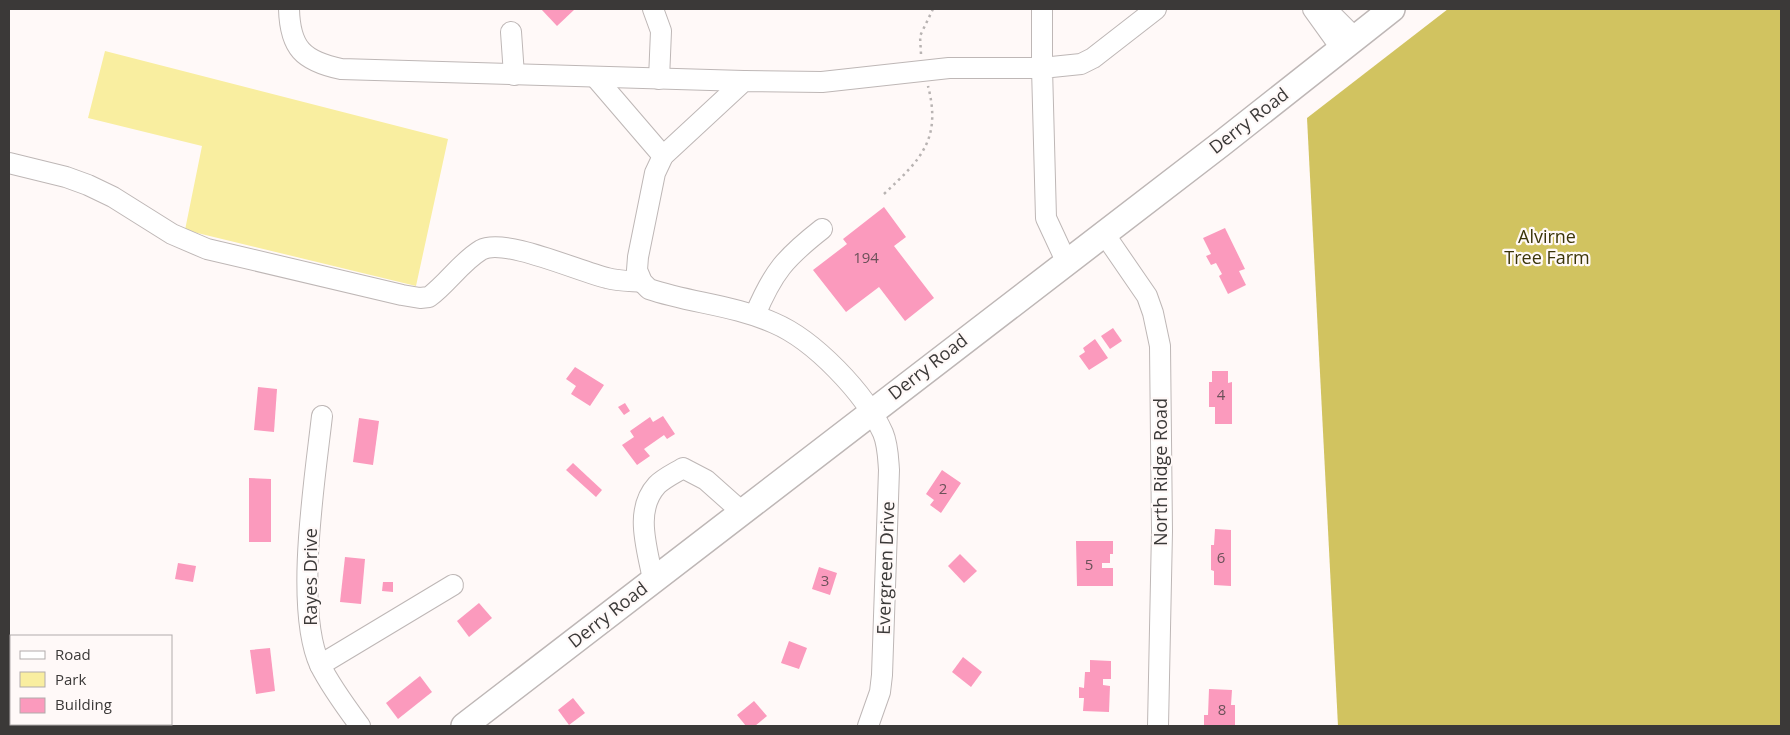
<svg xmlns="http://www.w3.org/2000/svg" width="1790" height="735" viewBox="0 0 1790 735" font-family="'Open Sans',sans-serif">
<rect width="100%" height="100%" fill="#fff9f8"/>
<polygon fill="#f9eea0" points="105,51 448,139 416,286 185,230 202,146 88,118"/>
<polygon fill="#d1c360" points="1448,9 1781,9 1781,726 1338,726 1307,118"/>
<g fill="#fb9abd">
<polygon points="541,9 575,9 557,26"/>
<polygon points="884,207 906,237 894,246 934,298 905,321 879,287 846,312 813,270 847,244 843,239"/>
<polygon points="1225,228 1245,269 1239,271 1246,285 1228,294 1219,276 1222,274 1216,263 1211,265 1206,256 1211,254 1203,238"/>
<polygon points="1113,328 1122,341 1110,349 1101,336"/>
<polygon points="1095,339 1108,358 1089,370 1079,356 1085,352 1083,348"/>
<polygon points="575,367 604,385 590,406 571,394 576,386 566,379"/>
<polygon points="1212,371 1228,371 1228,383 1232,382 1232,424 1215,424 1215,407 1209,407 1209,382 1212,382"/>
<polygon points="258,387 277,389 274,432 254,430"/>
<polygon points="625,403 630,411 624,415 618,407"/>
<polygon points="663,416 675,434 667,439 664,435 644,449 650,456 637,465 622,445 634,437 630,431 650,417 653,422"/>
<polygon points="359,418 379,421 373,465 353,462"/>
<polygon points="573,463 602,490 596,497 566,470"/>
<polygon points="942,470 961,483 941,513 930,505 934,500 926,494"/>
<polygon points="249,478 271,479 271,542 249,542"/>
<polygon points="1215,529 1231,530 1231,586 1214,585 1214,571 1211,570 1211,545 1214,545"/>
<polygon points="1076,541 1113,541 1113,554 1110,554 1110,563 1102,563 1102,568 1113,568 1113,586 1077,586"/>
<polygon points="960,554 977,571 964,583 948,566"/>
<polygon points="345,557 365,559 361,604 340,602"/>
<polygon points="178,563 196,566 193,582 175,579"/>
<polygon points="819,567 837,573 830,595 812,589"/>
<polygon points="383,582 393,582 393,592 382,591"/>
<polygon points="479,603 492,618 469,637 457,621"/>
<polygon points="789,641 807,648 799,669 781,663"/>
<polygon points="270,648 275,691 256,694 250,650"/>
<polygon points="963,657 982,672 971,687 952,672"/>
<polygon points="1090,660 1111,661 1111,679 1103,679 1103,685 1110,686 1109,712 1083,711 1084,698 1079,698 1079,687 1084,688 1085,672 1090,672"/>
<polygon points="420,676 432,692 398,719 386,703"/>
<polygon points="1209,689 1232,690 1231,705 1235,705 1235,725 1204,726 1204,715 1208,715"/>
<polygon points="573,698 585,713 569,725 558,710"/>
<polygon points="754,701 767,716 755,726 746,726 737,715"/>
</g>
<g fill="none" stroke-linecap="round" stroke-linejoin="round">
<g stroke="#beb7b6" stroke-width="22">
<g id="minor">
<path d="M289,9C290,48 303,61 341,69L744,81"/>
<polyline points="653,9 661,31 659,79"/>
<polyline points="1313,9 1341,48"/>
<polyline points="1326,9 1354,37"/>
<polyline points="511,32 514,75"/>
<polyline points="596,78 663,156"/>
<path d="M9,163L66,177L88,185L113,197L172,234L207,249L402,295L420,298L429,297C448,283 461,262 481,250C504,237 580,272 607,278C618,281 630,281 642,282"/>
<polyline points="1103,232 1147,296 1153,313 1160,346 1162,531 1158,726"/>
<polyline points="1066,261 1046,218 1042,68 1081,64 1093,58 1156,9"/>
<path d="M755,315C773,272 785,258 822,229"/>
<path d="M322,416C315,478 294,609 320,665C331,687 346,707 360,726"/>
<path d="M653,580C648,550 633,511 657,485C664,478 675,473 683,468L706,480L742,512"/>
<polyline points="320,665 453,585"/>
<path d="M868,726L880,692L882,675L889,470C888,457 888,445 883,433C865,393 814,340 774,323C734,305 690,303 649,289L642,282L637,270L638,257L655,173L663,156L744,81L822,82L949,68H1042V9"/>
</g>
</g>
<g stroke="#beb7b6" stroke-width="28">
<polyline id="major" points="464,726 1221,144 1392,9"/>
</g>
<g stroke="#b8b3b2" stroke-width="2.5" stroke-dasharray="2.5 4" stroke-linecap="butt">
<polyline points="921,54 920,36 933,9"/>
<path d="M884,194C920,160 942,140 928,86"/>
</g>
<use href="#minor" stroke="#fff" stroke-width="20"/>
<use href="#major" stroke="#fff" stroke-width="25"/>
</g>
<g text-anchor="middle" stroke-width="4.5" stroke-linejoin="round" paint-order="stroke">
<g font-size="15" fill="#6b5159">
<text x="866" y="263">194</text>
<text x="1221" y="400">4</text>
<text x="943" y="494">2</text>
<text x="1221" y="563">6</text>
<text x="1089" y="570">5</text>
<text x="825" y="586">3</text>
<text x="1222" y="715">8</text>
</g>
<g font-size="18" fill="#3b3938" stroke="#fff9f8">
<text transform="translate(1249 121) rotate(-38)" y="6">Derry Road</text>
<text transform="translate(928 367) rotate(-38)" y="6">Derry Road</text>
<text transform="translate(1161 472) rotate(-90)" y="6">North Ridge Road</text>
<text transform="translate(886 568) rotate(-88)" y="6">Evergreen Drive</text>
<text transform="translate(311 577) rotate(-90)" y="6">Rayes Drive</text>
<text transform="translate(608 615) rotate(-38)" y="6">Derry Road</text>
</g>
<g font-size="18" fill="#3b3509" stroke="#fff9f8">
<text x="1547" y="243">Alvirne<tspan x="1547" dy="21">Tree Farm</tspan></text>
</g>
</g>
<rect width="1790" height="735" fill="none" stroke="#3b3938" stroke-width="20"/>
<rect x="10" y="635" width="162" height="90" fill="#fff9f8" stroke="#b1acab"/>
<rect x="20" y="651" width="25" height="8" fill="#ffffff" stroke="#b1acab"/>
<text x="55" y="660" font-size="15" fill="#3b3938">Road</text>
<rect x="20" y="672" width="25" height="15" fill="#f9eea0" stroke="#b1acab"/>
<text x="55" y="685" font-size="15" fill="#3b3938">Park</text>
<rect x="20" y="698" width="25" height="15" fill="#fb9abd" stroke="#b1acab"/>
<text x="55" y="710" font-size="15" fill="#3b3938">Building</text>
</svg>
